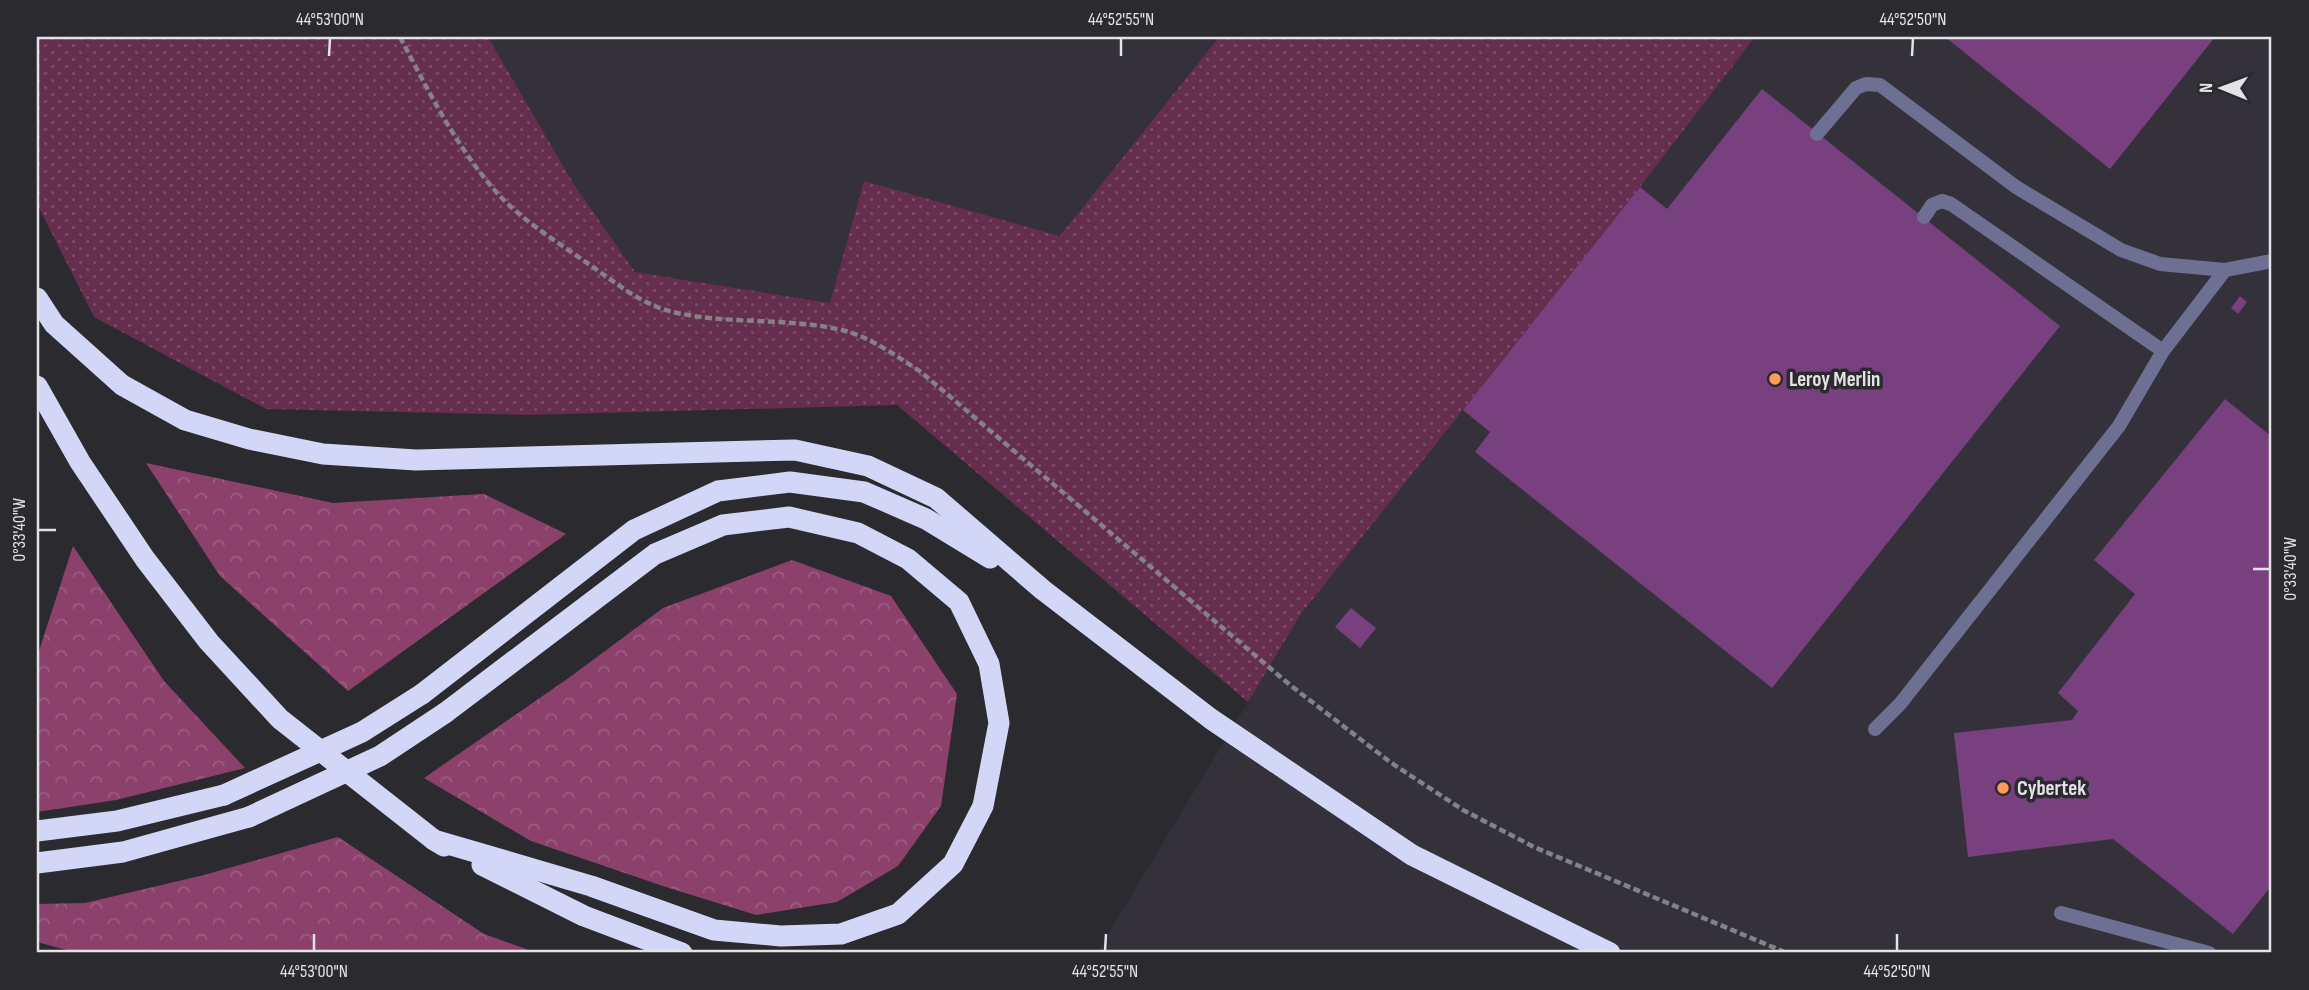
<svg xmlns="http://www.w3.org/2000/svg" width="2309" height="990" viewBox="0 0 2309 990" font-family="'Sofia Sans Condensed',sans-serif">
<defs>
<pattern id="grass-dots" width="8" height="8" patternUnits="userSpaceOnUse" patternTransform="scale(1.75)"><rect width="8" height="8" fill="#652d4e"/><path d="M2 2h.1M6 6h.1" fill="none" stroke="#7b4b67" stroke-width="1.8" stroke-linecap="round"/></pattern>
<pattern id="forest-crowns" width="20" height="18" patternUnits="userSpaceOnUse" patternTransform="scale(1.75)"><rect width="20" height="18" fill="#8c416d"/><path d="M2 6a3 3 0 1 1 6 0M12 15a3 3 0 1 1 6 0" fill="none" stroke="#9c5c82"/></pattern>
</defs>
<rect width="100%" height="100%" fill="#2b2a2e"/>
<g fill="#35313b">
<polygon points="488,37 1219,37 1060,236 864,182 831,303 635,272 573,183"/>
<polygon points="1755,37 2272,37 2272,953 1097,953 1301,614 1640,187"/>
</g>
<polygon fill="url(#grass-dots)" points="37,37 488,37 573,183 635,272 830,303 864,181 1060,236 1219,37 1755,37 1640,187 1301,614 1248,702 897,405 527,415 266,409 94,317 37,204"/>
<g fill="url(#forest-crowns)">
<polygon points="146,463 333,503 484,494 566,534 348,691 220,576"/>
<polygon points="73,546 164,681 245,768 116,800 37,812 37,657"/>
<polygon points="792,560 891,596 957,694 941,806 898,866 837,902 756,915 666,887 531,841 424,778 570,677 663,608"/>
<polygon points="338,837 484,934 537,953 78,953 37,942 37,904 85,903 204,875"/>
</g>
<g fill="#78407e">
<polygon points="1945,37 2215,37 2110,169"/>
<polygon points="1762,89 2060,326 1772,688 1475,452 1490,432 1463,410 1640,187 1667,209"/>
<polygon points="2240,296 2247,302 2238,314 2231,308"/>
<polygon points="2225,399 2272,437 2272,885 2233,934 2113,839 1968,857 1954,733 2072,720 2078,711 2058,693 2135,594 2094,560"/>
<polygon points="1351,608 1376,628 1360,648 1335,627"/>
</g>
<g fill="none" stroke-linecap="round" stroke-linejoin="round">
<path stroke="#838285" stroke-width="4.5" stroke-dasharray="7 3.5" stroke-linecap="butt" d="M400,37C429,92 456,147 498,194C524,222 559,243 590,265C616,283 642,305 673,312C727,325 787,317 842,330C871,337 896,356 921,372L1290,685L1390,762L1463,810L1534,847L1787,953"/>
<g stroke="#6d7092" stroke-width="14">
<polyline points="1817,134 1856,88 1866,84 1880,85 2016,187 2121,250 2160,264 2225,270 2272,261"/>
<polyline points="1924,217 1932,205 1942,201 1951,204 2163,351"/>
<polyline points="1875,729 1900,704 2119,426 2163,351 2225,270"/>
<polyline points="2061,913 2209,953"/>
</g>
<g stroke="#d2d7f8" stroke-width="21">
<polyline points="37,298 54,324 122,385 185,420 249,439 323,454 416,460 795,450 868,466 936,498 1043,590 1211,719 1412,855 1610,953"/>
<polyline points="37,386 80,462 145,559 209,642 280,719 434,840 444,846"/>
<polyline points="422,694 634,530 718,491 790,482 864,492 926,519 990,558"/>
<polyline points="37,831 117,821 224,795"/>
<polyline points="434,840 591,886 714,930 781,936 841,934 898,914 953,864 983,806 999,723 989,664 959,602 908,559 858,533 789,517 723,525 655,554 445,713"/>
<polyline points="37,863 123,852 249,817"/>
<polyline points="482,865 584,916 682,953"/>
</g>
<g stroke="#d2d7f8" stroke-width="21">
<polyline points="224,795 362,732 422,694"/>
<polyline points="249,817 380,756 445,713"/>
</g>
</g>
<path fill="none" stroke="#e3e2e5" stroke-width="2.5" d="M329,56L330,38M1121,56V38M1912,56L1913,38M38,530H56M2253,569H2270M314,951V934M1105,951L1106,934M1897,951V934"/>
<g fill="#ff9b5a" stroke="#2b2a2e" stroke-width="2.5">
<circle cx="1775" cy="379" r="7"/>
<circle cx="2003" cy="788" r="7"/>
</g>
<g text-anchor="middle" stroke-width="7" stroke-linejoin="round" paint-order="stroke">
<g font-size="21" font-weight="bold" fill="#e3e2e5" stroke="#2b2a2e" text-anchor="start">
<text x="1789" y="386">Leroy Merlin</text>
<text x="2017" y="795">Cybertek</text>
</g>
</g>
<rect width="2309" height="990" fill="none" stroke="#2b2a2e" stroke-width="77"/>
<g transform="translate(2222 88) rotate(271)" stroke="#2b2a2e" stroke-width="5" paint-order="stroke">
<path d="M0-5L12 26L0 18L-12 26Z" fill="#e3e2e5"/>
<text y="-10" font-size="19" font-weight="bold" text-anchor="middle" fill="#e3e2e5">N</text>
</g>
<rect x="38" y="38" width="2232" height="913" fill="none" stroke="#e3e2e5" stroke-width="2.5"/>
<g font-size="18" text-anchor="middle" fill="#e3e2e5">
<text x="330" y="25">44°53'00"N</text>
<text x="1121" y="25">44°52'55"N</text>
<text x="1913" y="25">44°52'50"N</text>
<text transform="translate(19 530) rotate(-90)" y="6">0°33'40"W</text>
<text transform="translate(2290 569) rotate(-90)" y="6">0°33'40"W</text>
<text x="314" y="977">44°53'00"N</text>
<text x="1105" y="977">44°52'55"N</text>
<text x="1897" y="977">44°52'50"N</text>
</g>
</svg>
